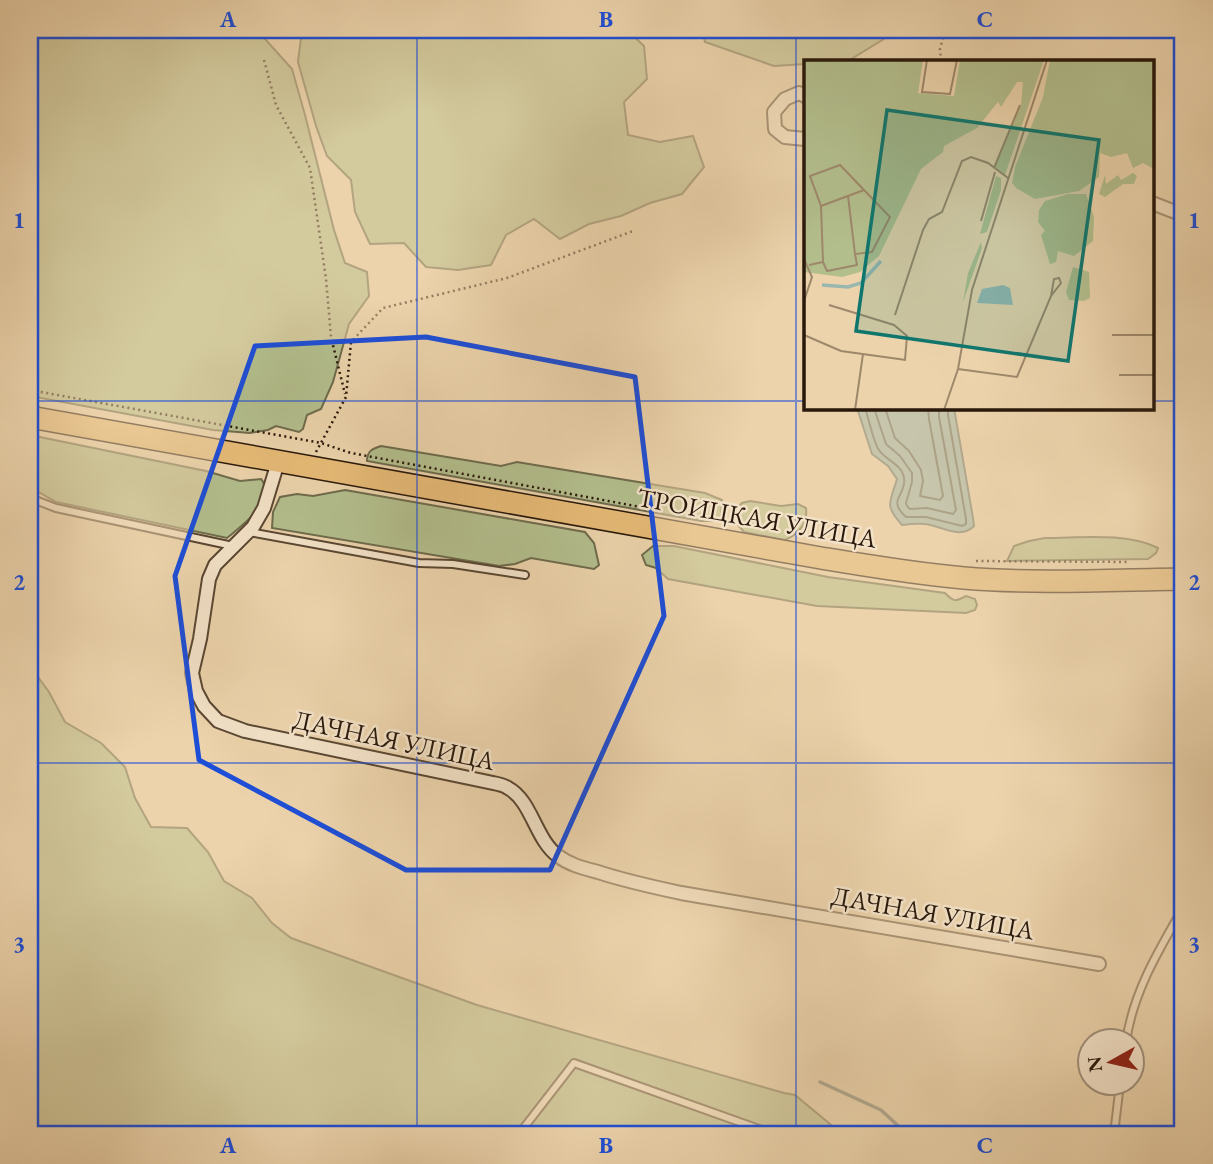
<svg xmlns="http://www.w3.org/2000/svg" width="1213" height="1164" viewBox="0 0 1213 1164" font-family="'EB Garamond',serif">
<rect width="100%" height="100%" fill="#ecd3ab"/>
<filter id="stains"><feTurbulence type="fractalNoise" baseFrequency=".00286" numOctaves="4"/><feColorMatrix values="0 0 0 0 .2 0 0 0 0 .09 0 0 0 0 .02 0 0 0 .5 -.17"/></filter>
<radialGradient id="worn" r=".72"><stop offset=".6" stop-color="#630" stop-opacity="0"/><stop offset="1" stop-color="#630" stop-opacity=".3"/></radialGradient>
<g fill="#b3be8d" stroke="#6e6b4c" stroke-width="2">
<polygon points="30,30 257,30 292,69 305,115 334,230 345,263 367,272 369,296 349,324 333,382 321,409 307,415 303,429 299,432 276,426 268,430 250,433 213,430 30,396"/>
<polygon points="302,30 627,30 644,46 647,79 624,102 628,135 660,142 693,136 704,167 682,194 650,203 621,216 589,224 560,239 534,219 506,235 491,265 458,270 426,267 404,243 370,244 355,212 351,180 327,156 316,126 298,62"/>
<polygon points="702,30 886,30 887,37 848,61 805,61 805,64 774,66 705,42"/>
<path d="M30,435L206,471L240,481L261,479C279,500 241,526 227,538L56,502L30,487Z"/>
<path d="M381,446L501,466L517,462L705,493L722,500L721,517L714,521H701L367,461C367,451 372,449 381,446Z"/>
<polygon points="345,490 585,532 594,543 599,565 594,569 531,558 515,564 499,566 272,528 273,512 280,497 297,494 313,496"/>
<path d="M750,501L781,506L798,504L806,508C808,523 799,534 785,540L744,532L738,525L736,509L742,503Z"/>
<path d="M1045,538C1080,538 1126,532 1158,548L1156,553L1148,559L1007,561L1014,546L1029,541Z"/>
<path d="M653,546H674L828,577L945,593C954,602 955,602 966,596L975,599L977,605L975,610L966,613L817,606L668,579L656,568L646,565L642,555Z"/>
<polygon points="30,666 49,692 65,722 101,743 125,767 135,798 151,827 187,828 208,852 224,881 252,898 272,923 291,938 477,1005 784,1093 795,1095 842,1134 30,1134"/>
</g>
<path fill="#99b7af" stroke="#6c776d" stroke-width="2" d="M857,408H954L973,518L974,526C960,540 942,526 925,524C918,523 910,524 902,525C884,505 890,503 897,479L888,466L872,454Z"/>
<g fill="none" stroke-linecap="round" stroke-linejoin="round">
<g stroke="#61685d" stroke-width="2">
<path d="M865,408C868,416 874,444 879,450C885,460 902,464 904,478C907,496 886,499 906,517H926L962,526L966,524V519L948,415V408"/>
<polyline points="874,408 886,444 900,456 912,473 912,482 906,503 907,506 910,509 927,508 953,514 956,510 939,417 939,408"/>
<polyline points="885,408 895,438 909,451 921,470 923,481 920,496 940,500 943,496 929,419 928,408"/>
</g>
<polyline stroke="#6c776d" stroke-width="3.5" points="820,1082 881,1110 907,1134"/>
<g stroke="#5a4733" stroke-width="10">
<g id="lane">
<polyline points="30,498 56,508 233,546"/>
<polyline points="249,532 419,563 453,564 525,575"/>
<path d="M1126,1042C1133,992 1159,950 1183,908"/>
<polyline points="519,1134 574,1063 773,1134"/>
<polyline points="1114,1134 1120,1084"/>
</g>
</g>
<g stroke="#5a4733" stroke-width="16">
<g id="street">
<polyline points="805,96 799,93 785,99 774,112 775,129 785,137 805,139"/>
<polyline points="1152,203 1183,215"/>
<path d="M278,462L264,508L253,527L215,565L209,579L200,639L192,673L196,691L204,706L218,721L245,731L493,783C498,784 504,785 508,788C532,801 535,839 558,856C570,865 583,868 598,872C625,881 653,887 681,893L1099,964"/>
</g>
</g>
<g stroke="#29180b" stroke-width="24">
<path id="primary" d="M30,417L821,558C869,566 916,574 964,578C1037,584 1111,580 1183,579"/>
</g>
<g stroke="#29180b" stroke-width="2.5" stroke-dasharray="2 3.5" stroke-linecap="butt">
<polyline points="264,60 276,105 310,168 326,279 331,337 345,394"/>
<polyline points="941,61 940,49 945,30"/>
<polyline points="30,390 321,443 351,453 662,511"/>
<polyline points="316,452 346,397 351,342 383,308 507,278 633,231"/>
<polyline points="976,561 1130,562"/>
</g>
<use href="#lane" stroke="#f3e2c8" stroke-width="6"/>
<use href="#street" stroke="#f3e2c8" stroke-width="12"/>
<use href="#primary" stroke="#e6ba76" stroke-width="21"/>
</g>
<path d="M0 0H1213V1164H0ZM426,337L635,377L664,616L550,870H406L199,760L175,576L255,346Z" fill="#ecd3ab" fill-opacity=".55" fill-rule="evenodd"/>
<path fill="none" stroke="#1d4ed8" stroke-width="5" stroke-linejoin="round" d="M426,337L635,377L664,616L550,870H406L199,760L175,576L255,346Z"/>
<path fill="none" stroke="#1d4ed8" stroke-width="2" stroke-opacity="0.55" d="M417,30V1134M796,30V1134M30,401H805M1152,401H1183M30,763H1183"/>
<g text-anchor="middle" stroke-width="5" stroke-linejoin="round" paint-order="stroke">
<g font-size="26" fill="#29180b" stroke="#f3e2c8">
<text transform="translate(757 518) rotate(10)" y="9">ТРОИЦКАЯ УЛИЦА</text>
<text transform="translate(394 740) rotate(12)" y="9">ДАЧНАЯ УЛИЦА</text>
<text transform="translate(933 913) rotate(10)" y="9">ДАЧНАЯ УЛИЦА</text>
</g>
</g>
<g transform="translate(804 60)">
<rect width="350" height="350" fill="#ecd3ab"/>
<path d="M0,0H119L114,33L150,36L156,0H240L201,115L191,107L217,45L219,22H213L197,47L194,42L173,68L140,86L139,92L117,109L75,196L56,212L38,217L0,212ZM246,0H350V109L339,103L329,108L323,93L307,97L296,93L295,117L275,131L231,139L212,128L208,123L211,107L239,37ZM329,113L333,116L330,124H319L301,137L295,134L301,115L302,124L314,115L317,120ZM192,116L197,118V130L183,172L176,174ZM264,134H282L290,157L289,181L270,196L254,191L252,202L246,204L237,175L241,171L234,162L235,150L241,141ZM177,182L178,188L159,242L164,213ZM269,207L285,212L286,238L280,241L265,240L262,232Z" fill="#b3be8d"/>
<path d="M199,225L206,228L209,245L173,243L178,229Z" fill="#99b7af"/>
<path fill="none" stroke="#99b7af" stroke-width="3.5" d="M18,225L44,227L57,223L77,201"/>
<path fill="none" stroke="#9e886b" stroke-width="2" d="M123,0L118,32L146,34L153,0M190,108L216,45M44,136L51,194M17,146L60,130M177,161L191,112M0,199L8,217L0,241M5,205L19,202L17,146L6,116L36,105L86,157L68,192L51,194L53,205L23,211L19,202M25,245L90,265L103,276L101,300M91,255L119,170L125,159L138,152L158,101L167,97L184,103L204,118M0,275L37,291L102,300M308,275H350M154,309L213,317L247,236L257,223L255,218L250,219L247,236M315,315H350M51,350L59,294M140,350L154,309L168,230L243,0"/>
<path fill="#0f766e" fill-opacity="0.15" stroke="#0f766e" stroke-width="3.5" d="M83,50L295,80L264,301L52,271Z"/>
<rect width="350" height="350" fill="none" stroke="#29180b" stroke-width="3.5"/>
</g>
<rect width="1213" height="1164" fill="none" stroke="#ecd3ab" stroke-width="77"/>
<g transform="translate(1111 1062) rotate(262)"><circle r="33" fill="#f3e2c8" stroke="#a2917c" stroke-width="2"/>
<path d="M0-5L12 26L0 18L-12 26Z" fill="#8f2418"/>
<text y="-10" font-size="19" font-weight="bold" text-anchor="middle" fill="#29180b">N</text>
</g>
<rect x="38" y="38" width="1136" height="1088" fill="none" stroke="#1d4ed8" stroke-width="2.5"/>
<g font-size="23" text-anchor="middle" font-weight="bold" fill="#1d4ed8">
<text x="228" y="27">A</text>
<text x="606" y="27">B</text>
<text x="985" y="27">C</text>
<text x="19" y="228">1</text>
<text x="1194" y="228">1</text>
<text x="19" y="590">2</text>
<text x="1194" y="590">2</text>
<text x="19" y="952">3</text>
<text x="1194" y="952">3</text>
<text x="228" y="1153">A</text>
<text x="606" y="1153">B</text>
<text x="985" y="1153">C</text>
</g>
<rect width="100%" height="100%" filter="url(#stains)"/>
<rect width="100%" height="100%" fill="url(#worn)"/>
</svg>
